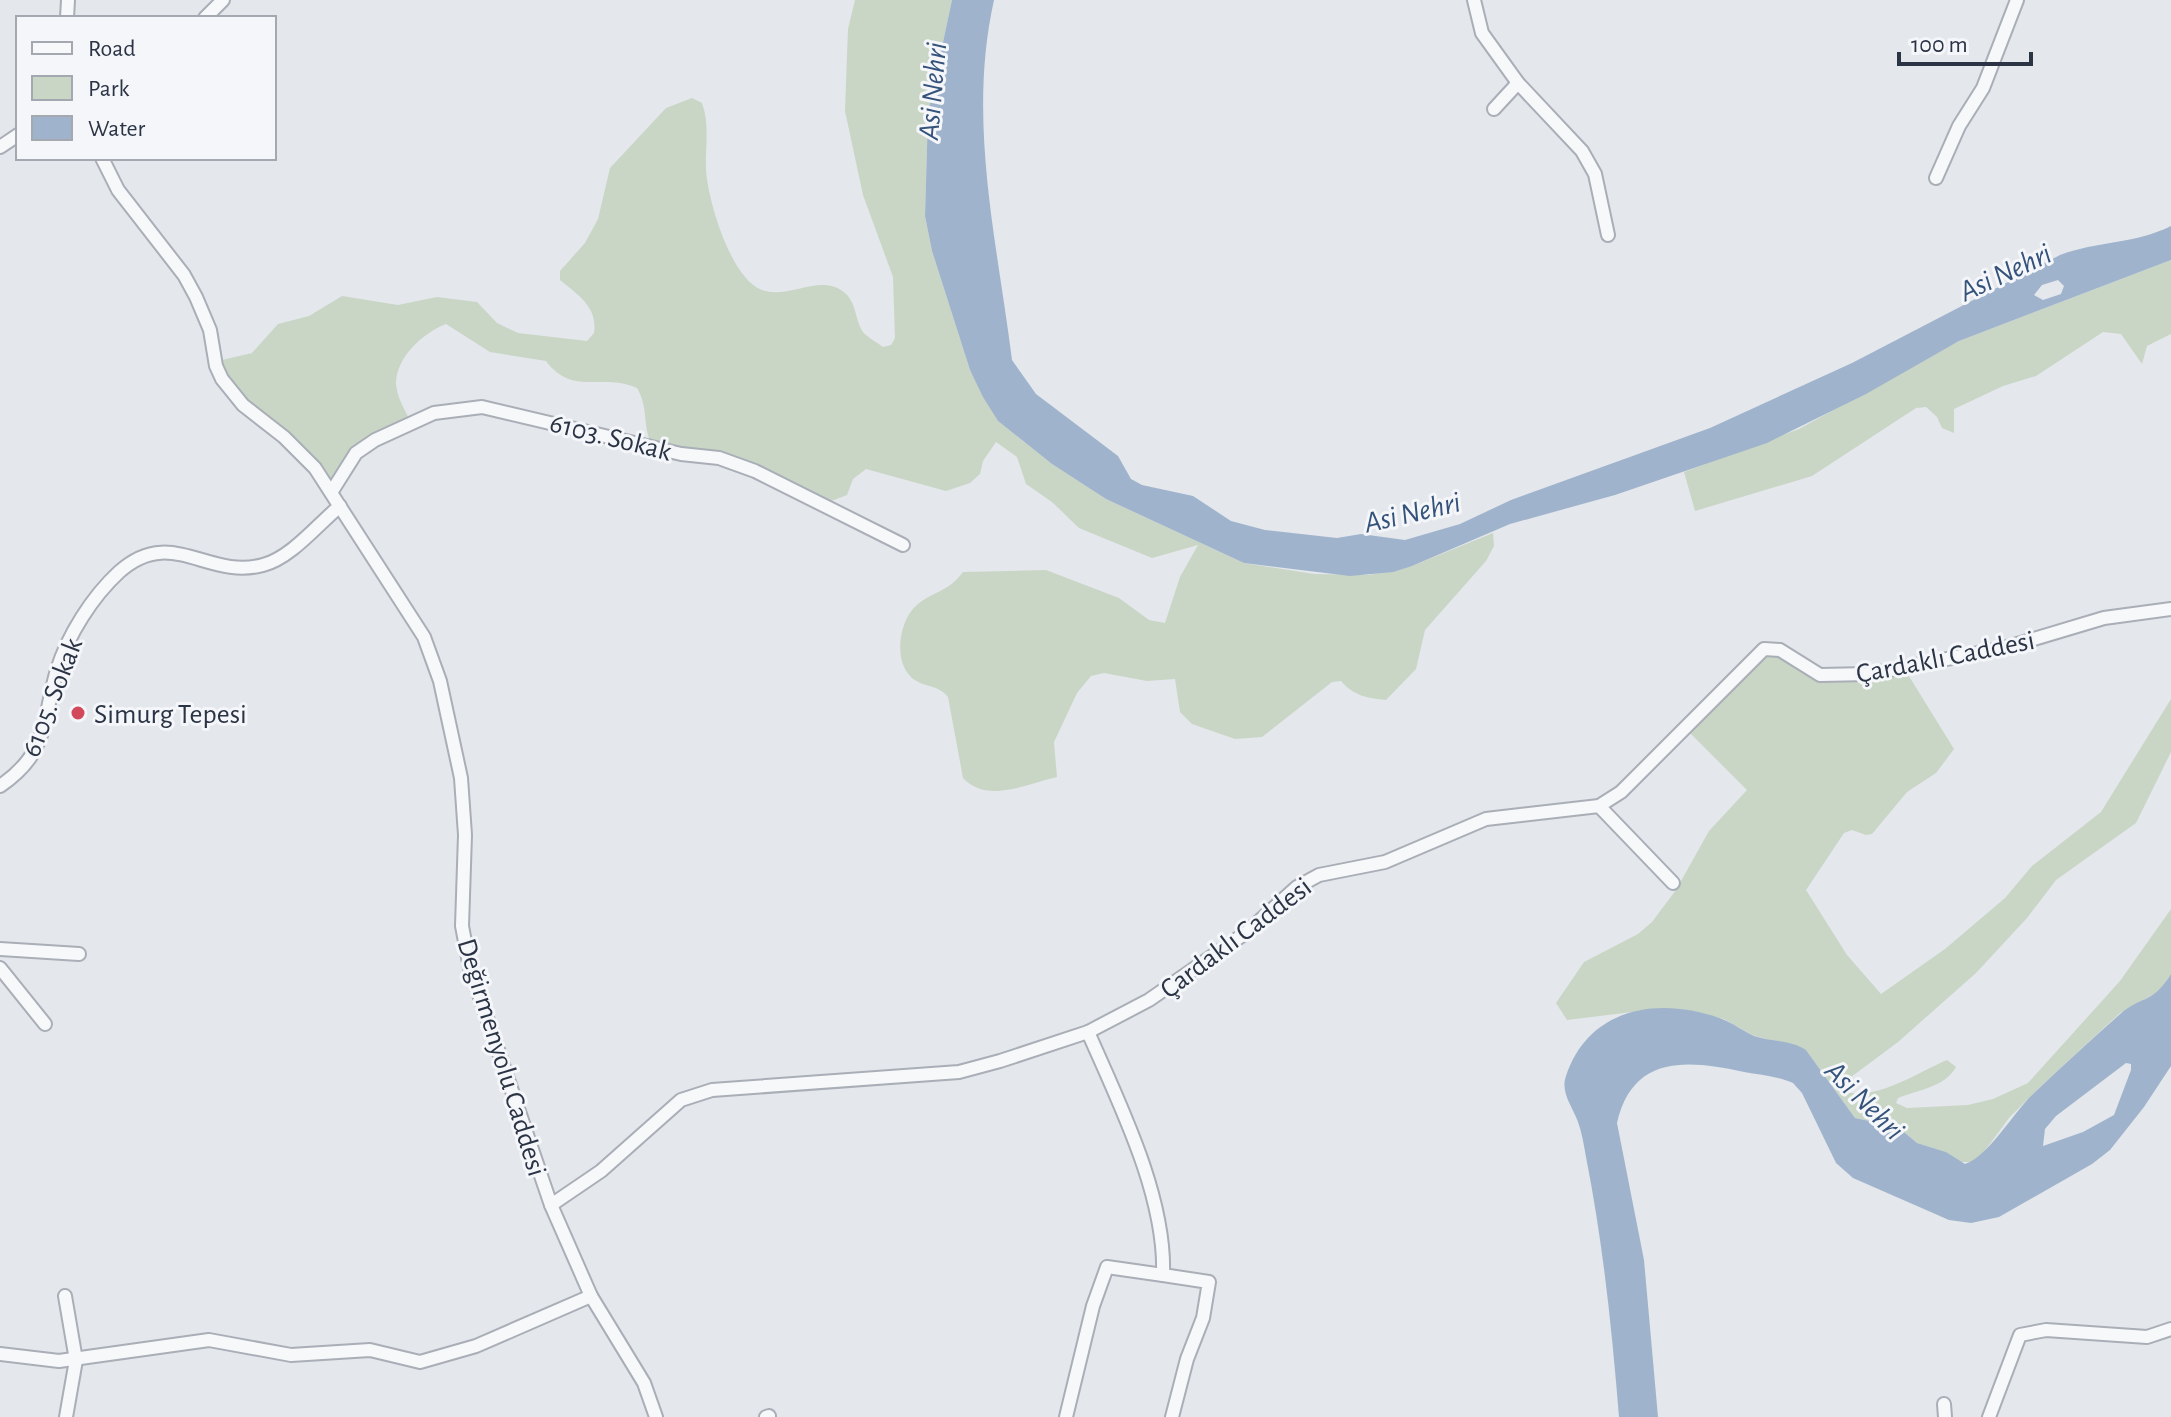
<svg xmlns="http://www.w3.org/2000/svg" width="2171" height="1417" viewBox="0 0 2171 1417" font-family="'Alegreya Sans',sans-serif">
<rect width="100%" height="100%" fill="#e4e7ec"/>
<g fill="#c9d6c5">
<path d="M855,0H952L928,113L925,216L932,251L970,370L998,421L1052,464L1106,499L1244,563L1314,574L1369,575L1412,566L1493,533L1494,546L1486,561L1425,630L1416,669L1386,700C1367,698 1354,696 1341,681L1332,682L1262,737L1235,739L1192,724L1180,712L1175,679L1147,681L1104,673L1091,676L1077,693L1054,742L1057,777C1026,784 987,804 963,778L948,697C938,684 923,688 911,677C893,660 899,619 918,604C936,590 948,592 963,572L1046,570L1119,598L1149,620L1165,623L1180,577L1198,545L1152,558L1079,528L1052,502L1026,484L1017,457L996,442L983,461L980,474L970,483L946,491L866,469L853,479L847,495L826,503L731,457L650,441C643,422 648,407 637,388C602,372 573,397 546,361L490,352L446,324C423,333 396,357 396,384C397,397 404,409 410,420C374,437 351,444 331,480C321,467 310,453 298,441C270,416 233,399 222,360L252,353L278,324L309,316L342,296L398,305L437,297L477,302L497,323L518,333L587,341L594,333C598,307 578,295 560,280V271L585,243L598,219L610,168L666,108L692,98L702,103C710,125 705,148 706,170C708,201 731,279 762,290C789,300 821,272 845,293C857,304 855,320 863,332C868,338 878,343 883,347L891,345L895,338L893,277L863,195L845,111L848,29Z"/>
<polygon points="2171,260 2171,334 2147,346 2142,364 2121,334 2103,332 2036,376 2003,386 1954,409 1954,433 1942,428 1937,417 1926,407 1916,408 1812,476 1695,511 1684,472 1799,429 1959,341"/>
<path d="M1775,654L1809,675L1907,673L1954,749L1936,773L1907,792L1872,834L1866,835L1852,830L1844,833L1806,890L1847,955L1881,994L1945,949L2005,898L2032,866L2101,812L2171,699V752L2136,823L2056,880L2027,918L1976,973L1898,1042L1835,1089C1874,1104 1912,1075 1947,1060L1956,1067C1945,1087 1918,1090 1898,1098L1896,1103L1907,1108L1968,1105L1993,1099L2028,1083L2120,981L2171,909V974L2161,990L2120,1013L2041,1086L2009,1118L1981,1156L1972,1162H1959L1946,1152L1917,1143L1898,1127L1855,1118L1806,1050L1752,1035L1724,1019L1657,1009L1567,1020L1556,1003L1584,962L1638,934L1652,922L1676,890L1709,831L1747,790L1690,733L1768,656Z"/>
</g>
<g fill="#9fb4cc" fill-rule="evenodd">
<path d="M952,0H994C967,121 997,240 1012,360L1036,394L1118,456L1131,479L1142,485L1193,496L1231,521L1265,530L1337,538L1361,534L1405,540L1460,524L1511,500L1710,428L1852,363L2060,255C2097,241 2135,244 2171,226V260L1959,341L1866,394L1767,443L1615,495L1510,524L1412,566L1393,572L1350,576L1244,563L1106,499L1052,464L998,421L983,397L970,370L932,251L925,216L928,113ZM2058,280L2064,286L2061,294L2043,300L2034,295L2042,285Z"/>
<path d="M2171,974V1066L2144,1107L2110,1150L2092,1164L1999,1217L1971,1223L1949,1220L1853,1178L1836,1163L1802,1093L1793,1083C1778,1076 1760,1075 1744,1072C1688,1060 1633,1054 1617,1123L1644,1260L1658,1417H1619C1612,1330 1603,1243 1586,1157C1584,1146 1582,1133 1578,1122C1573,1107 1560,1093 1566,1076C1589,1007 1659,996 1722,1019C1733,1023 1743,1031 1754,1036C1772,1042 1791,1040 1806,1050L1855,1118L1898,1127L1917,1143L1946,1152L1965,1164C1988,1157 2013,1113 2033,1094C2061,1067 2090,1041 2119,1015C2140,996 2153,1004 2171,974ZM2126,1063L2131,1064V1070L2114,1115L2083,1132L2043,1146L2045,1129L2056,1116Z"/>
</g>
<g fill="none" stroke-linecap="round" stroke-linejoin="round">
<g stroke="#a9aeb7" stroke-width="16">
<g id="minor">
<polyline points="1474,0 1482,33 1518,83 1582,151 1595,174 1608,235"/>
<polyline points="67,18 68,0"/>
<polyline points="205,18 223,0"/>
<polyline points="1494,109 1518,83"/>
<polyline points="0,147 18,135"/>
<polyline points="102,158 118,190 184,275 196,297 210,330 216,366 222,379 243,405 284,437 315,468 424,637 440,681 461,778 465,835 462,926 470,968 551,1205 591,1296 644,1383 656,1417"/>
<polyline points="1936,178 1959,126 1983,88 2017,0"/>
<polyline points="332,491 356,453 375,440 434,413 482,407 681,454 719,458 755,471 903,545"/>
<path d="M0,786C49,753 42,721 57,670C68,635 92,597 119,572C171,525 207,580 263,565C291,558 318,524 340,506"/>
<polyline points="1599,806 1673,883"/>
<polyline points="0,949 79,954"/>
<polyline points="0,968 45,1024"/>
<path d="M1088,1032C1119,1103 1166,1196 1163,1275L1209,1282L1203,1318L1187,1359L1172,1417"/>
<polyline points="551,1205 601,1171 681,1100 712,1090 959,1072 1000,1061 1088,1032 1149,1000 1247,932 1297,887 1319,875 1385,862 1486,819 1599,806 1621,792 1764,649 1780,650 1820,675 1869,674 2004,648 2104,618 2171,609"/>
<polyline points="65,1296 76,1360 66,1417"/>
<polyline points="0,1354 59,1361 209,1340 291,1355 370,1350 420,1362 476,1346 591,1296"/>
<polyline points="1944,1404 1945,1417"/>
<polyline points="766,1417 769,1416"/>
<polyline points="1066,1417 1093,1306 1107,1267 1163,1275"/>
<polyline points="1989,1417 2020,1335 2046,1330 2147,1337 2171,1329"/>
</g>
</g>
<use href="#minor" stroke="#f7f8fa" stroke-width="12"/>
</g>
<circle fill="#d1495b" stroke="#f4f6f9" stroke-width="3" cx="78" cy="713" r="8"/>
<g text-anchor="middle" stroke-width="6" stroke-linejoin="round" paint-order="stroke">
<g font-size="28" fill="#2b3445" stroke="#f4f6f9">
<text transform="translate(611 436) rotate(14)" y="10">6103. Sokak</text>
<text transform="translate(1945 656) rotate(-11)" y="10">Çardaklı Caddesi</text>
<text transform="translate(51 697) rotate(-69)" y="10">6105. Sokak</text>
<text transform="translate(1235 937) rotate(-37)" y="10">Çardaklı Caddesi</text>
<text transform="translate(503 1057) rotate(73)" y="10">Değirmenyolu Caddesi</text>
</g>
<g font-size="28" fill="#2b3445" stroke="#f4f6f9" text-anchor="start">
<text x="94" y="723">Simurg Tepesi</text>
</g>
<g font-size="30" font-style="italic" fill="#34527a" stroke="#f4f6f9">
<text transform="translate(932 91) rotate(-85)" y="10">Asi Nehri</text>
<text transform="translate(2005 272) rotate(-25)" y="10">Asi Nehri</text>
<text transform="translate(1412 512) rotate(-13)" y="10">Asi Nehri</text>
<text transform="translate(1865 1100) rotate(45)" y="10">Asi Nehri</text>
</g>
</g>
<rect x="16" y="16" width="260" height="144" fill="#f4f6f9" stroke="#a4a8b1" stroke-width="2"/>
<rect x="32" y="42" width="40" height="12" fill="#f7f8fa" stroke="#a4a8b1" stroke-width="2"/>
<text x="88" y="56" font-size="24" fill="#2b3445">Road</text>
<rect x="32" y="76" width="40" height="24" fill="#c9d6c5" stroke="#a4a8b1" stroke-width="2"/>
<text x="88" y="96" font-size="24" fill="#2b3445">Park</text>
<rect x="32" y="116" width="40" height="24" fill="#9fb4cc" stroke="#a4a8b1" stroke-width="2"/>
<text x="88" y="136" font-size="24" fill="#2b3445">Water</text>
<path d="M1899 52v12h132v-12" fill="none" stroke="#2b3445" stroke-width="4"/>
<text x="1911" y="52" font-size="24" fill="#2b3445" stroke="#f4f6f9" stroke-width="6" paint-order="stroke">100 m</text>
</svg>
